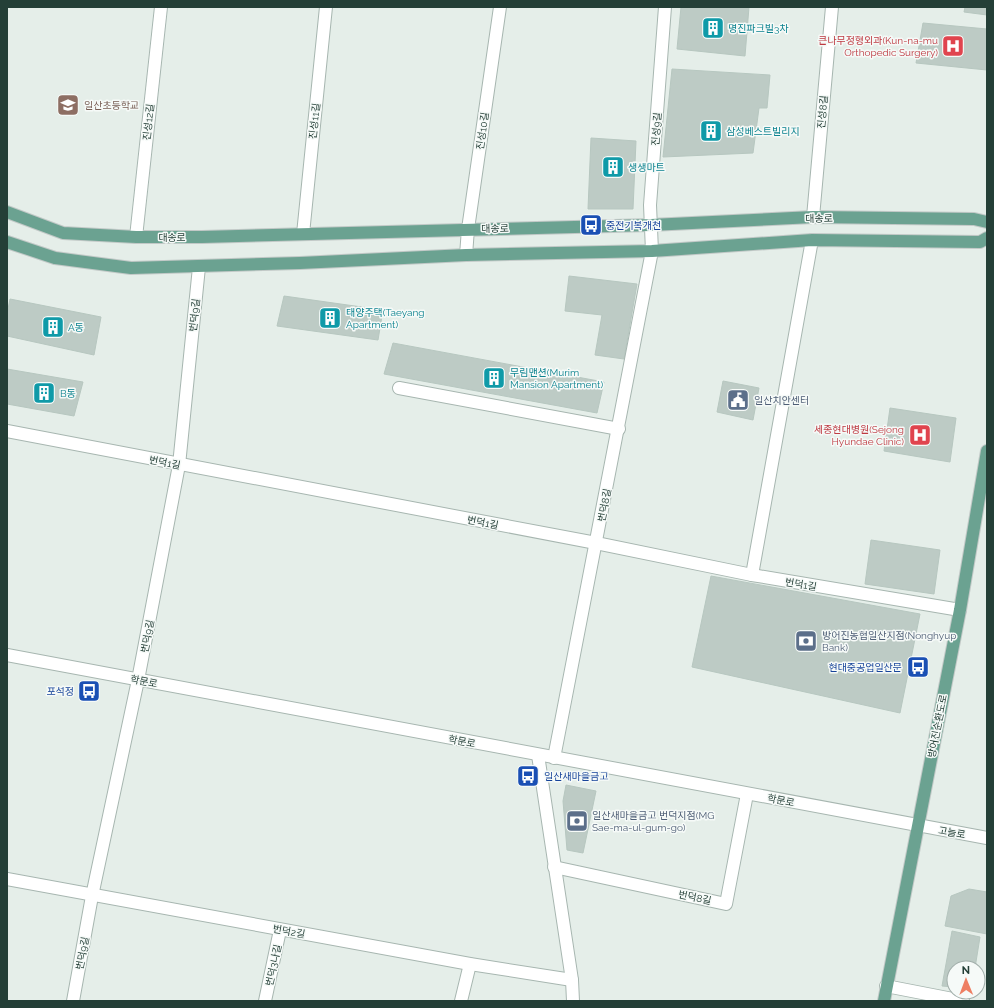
<svg xmlns="http://www.w3.org/2000/svg" width="994" height="1008" viewBox="0 0 994 1008" font-family="Raleway,'Noto Sans KR',sans-serif">
<rect width="100%" height="100%" fill="#e5eee9"/>
<g fill="#bdcbc5" stroke="#b7c7c0">
<polygon points="681,7 749,7 745,56 677,49"/>
<polygon points="965,7 987,7 987,15 964,12"/>
<polygon points="923,23 987,29 987,70 916,63"/>
<polygon points="672,69 770,75 767,108 759,108 753,153 663,157"/>
<polygon points="591,138 636,141 633,209 588,209"/>
<polygon points="569,276 637,284 624,359 595,355 602,315 565,311"/>
<polygon points="284,296 383,310 378,340 277,326"/>
<polygon points="10,299 101,317 94,355 7,336 7,314"/>
<polygon points="393,343 604,382 597,413 384,374"/>
<polygon points="7,369 83,382 74,416 7,404"/>
<polygon points="723,381 759,388 753,420 717,412"/>
<polygon points="890,408 956,418 950,462 884,451"/>
<polygon points="871,540 940,550 934,594 865,584"/>
<polygon points="711,576 920,614 900,713 692,667"/>
<polygon points="566,785 596,791 583,853 567,850 563,801"/>
<polygon points="969,889 987,892 987,934 945,926 951,896"/>
<polygon points="952,931 980,937 975,968 954,968 954,987 942,986"/>
</g>
<g fill="none" stroke-linecap="round" stroke-linejoin="round">
<g stroke="#a7b6b0" stroke-width="14">
<g id="minor">
<polyline points="813,217 832,7"/>
<polyline points="303,234 326,7"/>
<polyline points="136,237 161,7"/>
<polyline points="466,255 468,229 500,7"/>
<polyline points="399,388 619,429"/>
<polyline points="7,431 596,543 752,575 960,610"/>
<polyline points="752,575 812,240"/>
<polyline points="7,655 987,838"/>
<polyline points="538,755 572,980 573,1001"/>
<polyline points="554,758 652,251 650,205 665,7"/>
<polyline points="554,867 726,904 747,794"/>
<polyline points="7,879 470,964 572,980"/>
<polyline points="886,986 963,1001"/>
<polyline points="73,1001 92,896 138,680 179,465 199,267"/>
<polyline points="265,1001 280,930"/>
<polyline points="461,1001 470,964"/>
</g>
</g>
<g stroke="#c2c9c7" stroke-width="14">
<g id="major">
<polyline points="7,212 63,233 136,237 202,237 651,225 813,217 974,219 987,222"/>
<polyline points="7,242 55,258 131,268 300,263 466,255 652,251 812,240 980,242 987,238"/>
<polyline points="884,1001 960,610 987,451"/>
</g>
</g>
<use href="#minor" stroke="#fff" stroke-width="12"/>
<use href="#major" stroke="#6ba291" stroke-width="12"/>
</g>
<defs>
<g id="building-square" transform="scale(1.15)"><rect x="-9" y="-9" width="18" height="18" rx="4" fill="#0f9aa8" stroke="#f6faf8"/><path d="M-4-6H4V6H1V3H-1V6H-4ZM-2.5-4.3h1.7v1.8h-1.7ZM.8-4.3h1.7v1.8H.8ZM-2.5-1h1.7V.8h-1.7ZM.8-1h1.7V.8H.8Z" fill="#fff"/></g>
<g id="hospital-square" transform="scale(1.15)"><rect x="-9" y="-9" width="18" height="18" rx="4" fill="#e0444e" stroke="#f6faf8"/><path d="M-5-5h3v3.5h4V-5h3V5h-3V1.5h-4V5h-3Z" fill="#fff"/></g>
<g id="school-square" transform="scale(1.15)"><rect x="-9" y="-9" width="18" height="18" rx="4" fill="#8d6e63" stroke="#f6faf8"/><path d="M0-5L7-2L0 1L-7-2ZM-4 1L0 2.5L4 1V4Q0 6-4 4Z" fill="#fff"/></g>
<g id="bus-square" transform="scale(1.15)"><rect x="-9" y="-9" width="18" height="18" rx="4" fill="#1a4fb4" stroke="#f6faf8"/><path d="M-5-6H5V4H4V6H2V4H-2V6H-4V4H-5ZM-3.5-4V0h7V-4ZM-3.5 1.2v1.5H-2V1.2ZM2 1.2v1.5H3.5V1.2Z" fill="#fff"/></g>
<g id="civic-square" transform="scale(1.15)"><rect x="-9" y="-9" width="18" height="18" rx="4" fill="#5c6f8a" stroke="#f6faf8"/><path d="M-.6-6.5H3V-4.5H.6V-3L4-1V1h2V6H-6V1h2V-1L-.6-3ZM-1.2 2.5V6h2.4V2.5Z" fill="#fff"/></g>
<g id="bank-square" transform="scale(1.15)"><rect x="-9" y="-9" width="18" height="18" rx="4" fill="#5c6f8a" stroke="#f6faf8"/><path d="M-6-4H6V4H-6ZM0-2.3a2.3 2.3 0 1 0 0 4.6a2.3 2.3 0 1 0 0-4.6Z" fill="#fff"/></g>
</defs>
<g fill-rule="evenodd">
<use href="#building-square" x="713" y="28"/>
<use href="#hospital-square" x="953" y="46"/>
<use href="#school-square" x="68" y="105"/>
<use href="#building-square" x="711" y="131"/>
<use href="#building-square" x="613" y="167"/>
<use href="#bus-square" x="591" y="225"/>
<use href="#building-square" x="330" y="318"/>
<use href="#building-square" x="53" y="327"/>
<use href="#building-square" x="494" y="378"/>
<use href="#building-square" x="44" y="393"/>
<use href="#civic-square" x="738" y="400"/>
<use href="#hospital-square" x="920" y="435"/>
<use href="#bank-square" x="806" y="641"/>
<use href="#bus-square" x="918" y="667"/>
<use href="#bus-square" x="89" y="691"/>
<use href="#bus-square" x="528" y="776"/>
<use href="#bank-square" x="577" y="821"/>
</g>
<g text-anchor="middle" stroke-width="3" stroke-linejoin="round" paint-order="stroke">
<g font-size="10" fill="#0d838f" stroke="#f6faf8" text-anchor="start">
<text x="728" y="32">명진파크빌3차</text>
<text x="726" y="135">삼성베스트빌리지</text>
<text x="628" y="171">생생마트</text>
<text x="346" y="316">태양주택(Taeyang<tspan x="346" dy="12">Apartment)</tspan></text>
<text x="68" y="331">A동</text>
<text x="510" y="376">무림맨션(Murim<tspan x="510" dy="12">Mansion Apartment)</tspan></text>
<text x="60" y="397">B동</text>
</g>
<g font-size="10" fill="#be3a42" stroke="#f6faf8" text-anchor="end">
<text x="938" y="44">큰나무정형외과(Kun-na-mu<tspan x="938" dy="12">Orthopedic Surgery)</tspan></text>
<text x="904" y="433">세종현대병원(Sejong<tspan x="904" dy="12">Hyundae Clinic)</tspan></text>
</g>
<g font-size="10" fill="#785e54" stroke="#f6faf8" text-anchor="start">
<text x="84" y="109">일산초등학교</text>
</g>
<g font-size="10" fill="#243f37" stroke="#f6faf8">
<text transform="translate(822 112) rotate(-85)" y="4">진성8길</text>
<text transform="translate(314 121) rotate(-84)" y="4">진성11길</text>
<text transform="translate(148 122) rotate(-84)" y="4">진성12길</text>
<text transform="translate(656 129) rotate(-86)" y="4">진성9길</text>
<text transform="translate(482 131) rotate(-82)" y="4">진성10길</text>
<text transform="translate(819 218) rotate(-1)" y="4">대송로</text>
<text transform="translate(495 228) rotate(-1)" y="4">대송로</text>
<text x="172" y="241">대송로</text>
<text transform="translate(194 315) rotate(-84)" y="4">번덕9길</text>
<text transform="translate(165 462) rotate(11)" y="4">번덕1길</text>
<text transform="translate(604 505) rotate(-79)" y="4">번덕8길</text>
<text transform="translate(483 522) rotate(11)" y="4">번덕1길</text>
<text transform="translate(801 584) rotate(10)" y="4">번덕1길</text>
<text transform="translate(147 636) rotate(-79)" y="4">번덕9길</text>
<text transform="translate(144 681) rotate(11)" y="4">학문로</text>
<text transform="translate(937 726) rotate(-79)" y="4">방어진순환도로</text>
<text transform="translate(462 741) rotate(11)" y="4">학문로</text>
<text transform="translate(781 800) rotate(11)" y="4">학문로</text>
<text transform="translate(952 832) rotate(10)" y="4">고늘로</text>
<text transform="translate(695 897) rotate(12)" y="4">번덕8길</text>
<text transform="translate(289 931) rotate(10)" y="4">번덕2길</text>
<text transform="translate(82 953) rotate(-79)" y="4">번덕9길</text>
<text transform="translate(273 965) rotate(-78)" y="4">번덕3나길</text>
</g>
<g font-size="10" fill="#164399" stroke="#f6faf8" text-anchor="start">
<text x="606" y="229">중전기복개천</text>
<text x="902" y="671" text-anchor="end">현대중공업일산문</text>
<text x="74" y="695" text-anchor="end">포석정</text>
<text x="544" y="780">일산새마을금고</text>
</g>
<g font-size="10" fill="#4e5e75" stroke="#f6faf8" text-anchor="start">
<text x="754" y="404">일산치안센터</text>
<text x="822" y="639">방어진농협일산지점(Nonghyup<tspan x="822" dy="12">Bank)</tspan></text>
<text x="592" y="819">일산새마을금고 번덕지점(MG<tspan x="592" dy="12">Sae-ma-ul-gum-go)</tspan></text>
</g>
</g>
<rect width="994" height="1008" fill="none" stroke="#243f37" stroke-width="16"/>
<g transform="translate(966 980) rotate(359)"><circle r="19" fill="#f6faf8" stroke="#a2afab"/>
<path d="M0-3L7 15L0 10L-7 15Z" fill="#ee7f63"/>
<text y="-6" font-size="11" font-weight="bold" text-anchor="middle" fill="#243f37">N</text>
</g>
</svg>
